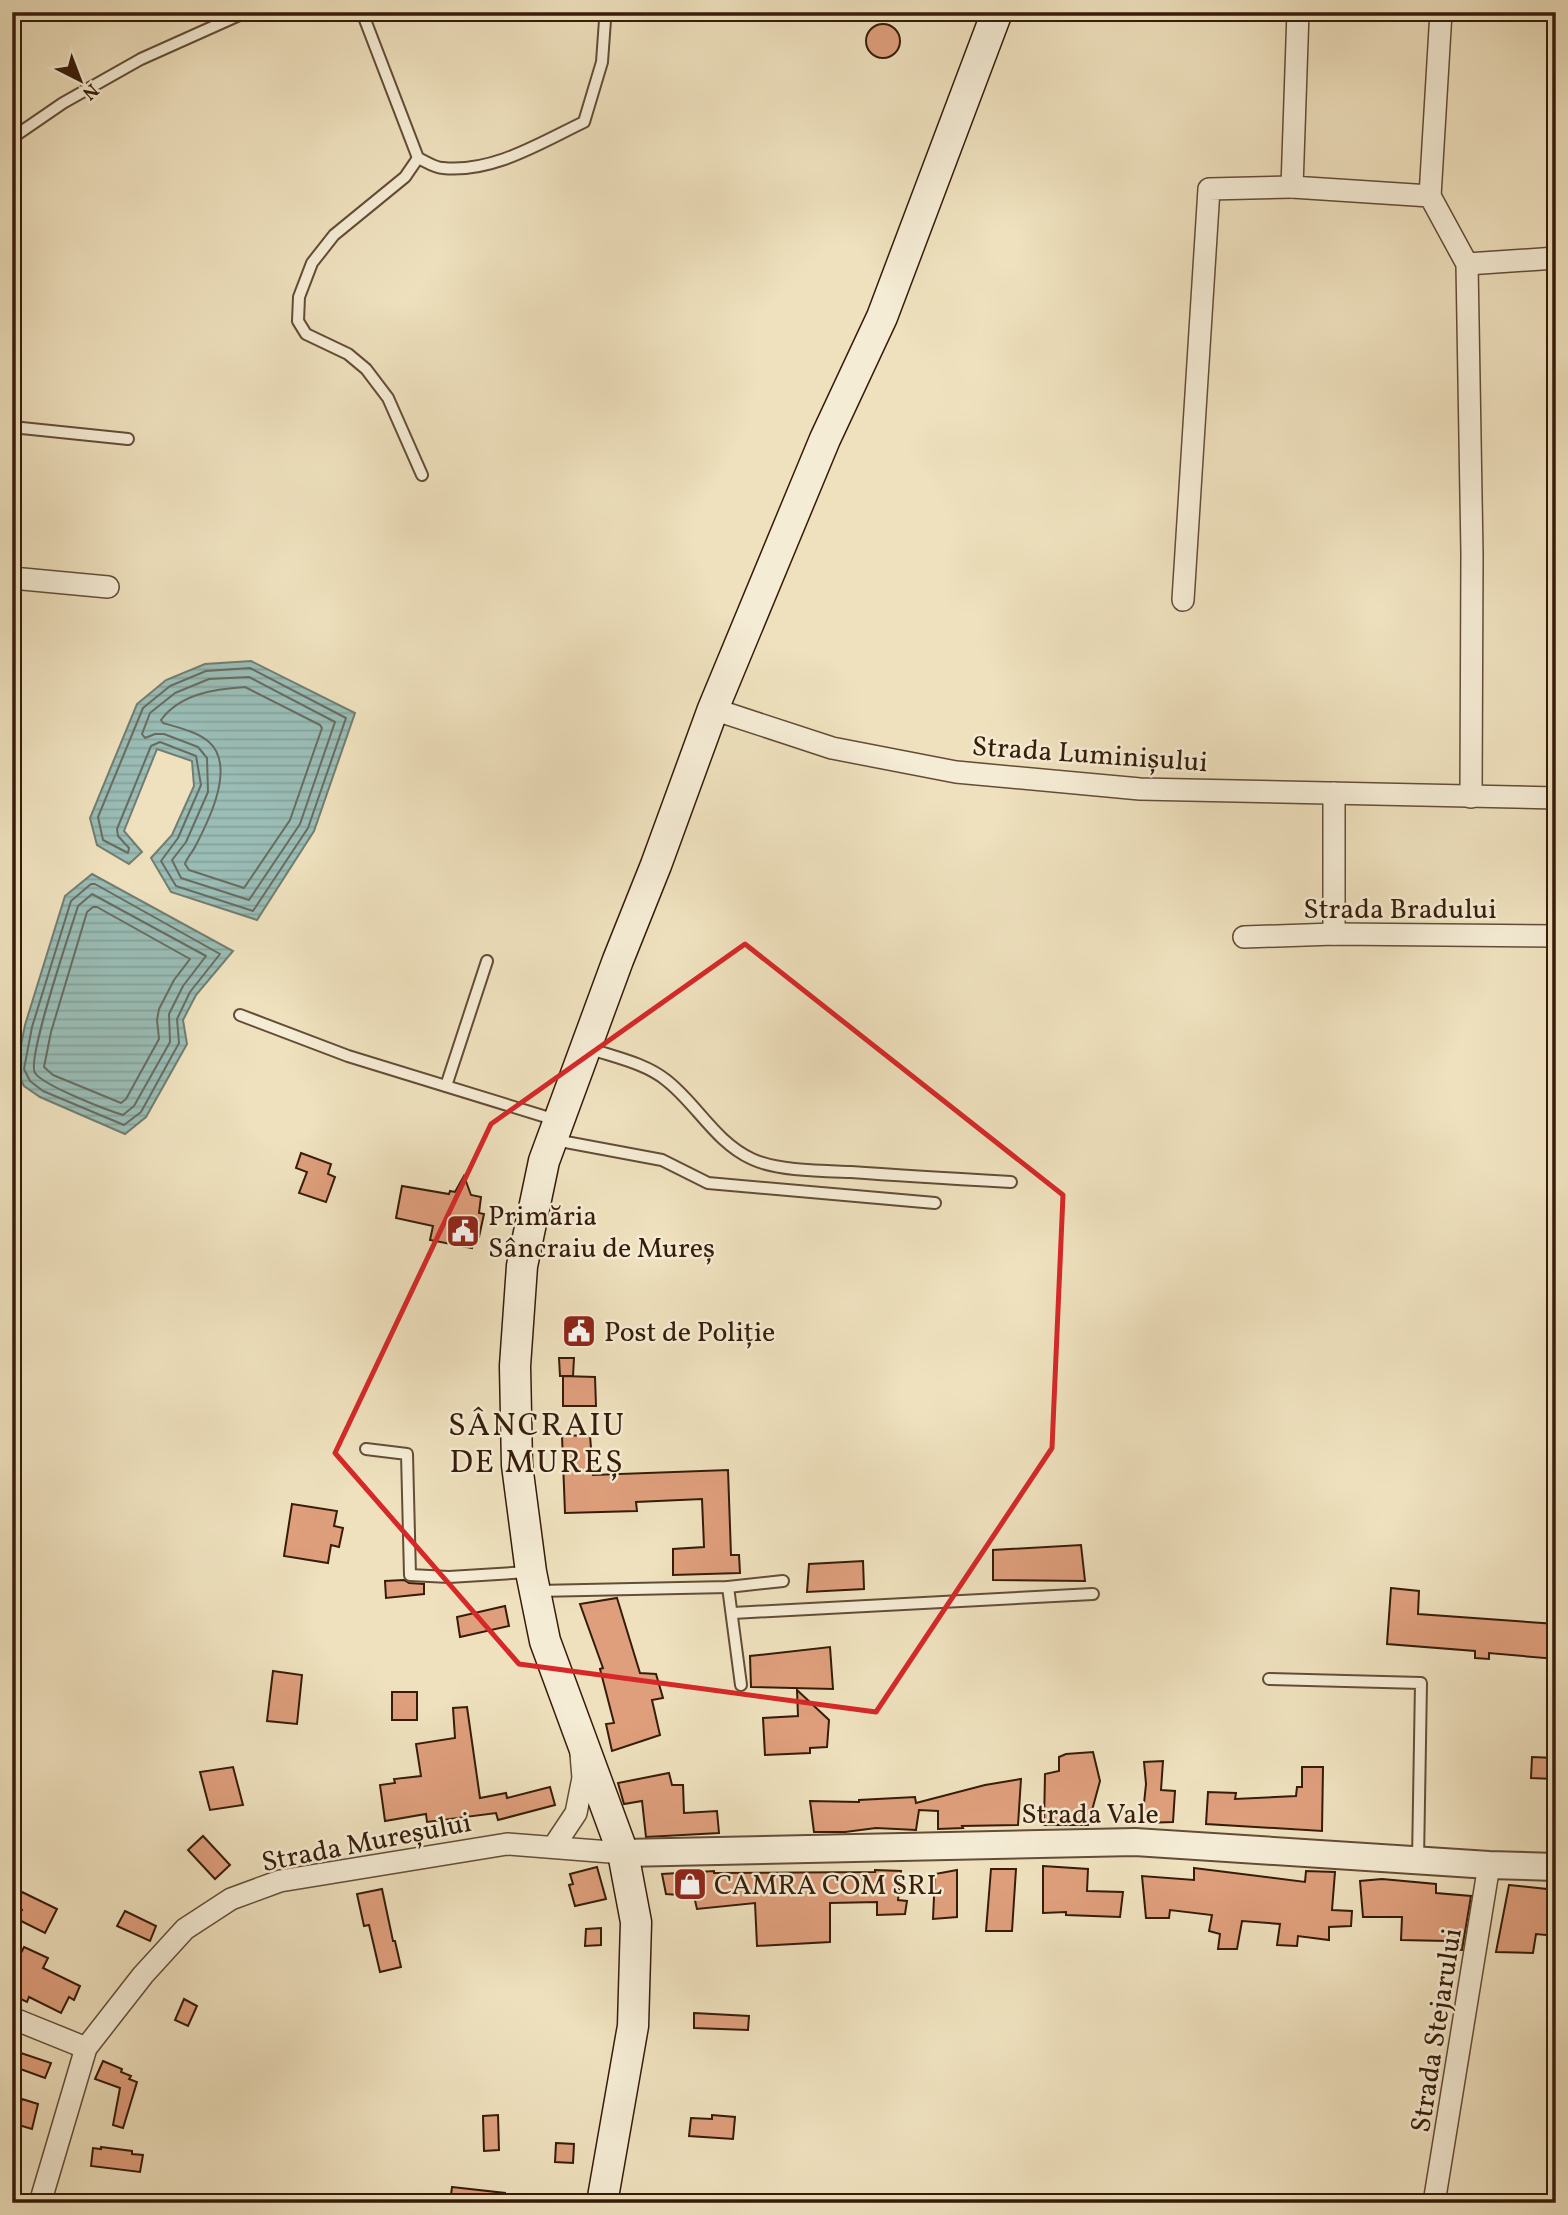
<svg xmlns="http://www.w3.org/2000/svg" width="1568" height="2215" viewBox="0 0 1568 2215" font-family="Vollkorn,serif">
<defs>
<pattern id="water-rules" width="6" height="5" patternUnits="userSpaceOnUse" patternTransform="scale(1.75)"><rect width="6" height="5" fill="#9abdb6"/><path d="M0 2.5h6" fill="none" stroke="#85a29b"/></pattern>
</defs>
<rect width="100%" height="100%" fill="#efe1be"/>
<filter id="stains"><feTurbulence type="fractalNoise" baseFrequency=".00286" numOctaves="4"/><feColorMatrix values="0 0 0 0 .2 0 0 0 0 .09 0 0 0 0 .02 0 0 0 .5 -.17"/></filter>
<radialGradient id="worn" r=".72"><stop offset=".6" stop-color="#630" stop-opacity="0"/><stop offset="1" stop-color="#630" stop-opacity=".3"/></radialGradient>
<g fill="url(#water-rules)" stroke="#727d71" stroke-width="2">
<polygon points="251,661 355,713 314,831 257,920 171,892 151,858 172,835 194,786 192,761 157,749 124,831 142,852 129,864 97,845 90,818 137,704 166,680 205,664"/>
<polygon points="92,874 233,951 196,995 183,1020 187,1044 146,1117 125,1134 40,1097 24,1086 16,1070 25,1025 65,896"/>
</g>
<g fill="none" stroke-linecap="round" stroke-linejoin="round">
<g stroke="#686c60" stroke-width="2">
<polygon points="250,668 346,718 308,828 253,911 176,886 161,861 178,838 201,785 196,756 160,742 151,746 117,829 118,836 129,848 128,853 103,840 98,817 143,708 170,686 206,671"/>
<polygon points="249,677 335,722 300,824 249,900 181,878 172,860 186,842 208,792 207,758 198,747 164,734 155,734 145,738 142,734 150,713 175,693 209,679"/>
<path d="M245,687L320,725L322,728L290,820L244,888L189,870L185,864C187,857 193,852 196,845C209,820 236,766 209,742C198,732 177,727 163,723L161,720C180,694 214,689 245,687Z"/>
<polygon points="91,884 95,884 220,954 190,992 177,1019 179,1043 141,1112 124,1125 43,1091 30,1081 24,1069 32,1027 71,901"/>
<path d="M92,894L206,956L183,986L169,1014L170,1042L134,1106L123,1115C107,1110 44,1086 35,1073C26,1060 71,929 78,906Z"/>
<polygon points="93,907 97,907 190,959 174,980 159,1009 157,1020 159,1039 126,1099 121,1103 53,1075 44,1067 51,1032 87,912"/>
</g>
</g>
<g fill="#df9f7c" stroke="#361c09" stroke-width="2">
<circle cx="883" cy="41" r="17"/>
<polygon points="301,1153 331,1164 328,1174 335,1177 326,1202 299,1193 307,1172 296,1168"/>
<polygon points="464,1176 471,1195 481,1197 479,1213 484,1214 479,1237 474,1237 472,1248 430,1240 433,1226 396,1218 402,1186 449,1194 450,1191 455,1192"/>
<polygon points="559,1358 574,1358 573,1376 560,1376"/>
<polygon points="563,1376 595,1377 596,1406 563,1406"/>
<polygon points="590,1435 593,1475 728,1470 731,1555 739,1555 740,1573 673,1575 673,1549 704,1547 702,1499 636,1502 637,1511 565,1513 562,1436"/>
<polygon points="292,1504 337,1511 334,1526 343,1528 339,1547 331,1545 328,1563 284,1556"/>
<polygon points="1081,1545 1085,1581 993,1580 993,1550"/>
<polygon points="863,1561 864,1589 807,1592 809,1564"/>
<polygon points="404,1580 409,1583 424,1584 424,1594 386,1598 385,1581"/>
<polygon points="1391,1588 1419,1591 1418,1614 1556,1624 1556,1659 1489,1653 1489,1659 1475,1658 1475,1651 1387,1644"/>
<polygon points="617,1598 640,1673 656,1674 663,1698 652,1700 660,1735 612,1751 606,1724 614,1723 600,1669 603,1668 580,1604"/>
<polygon points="505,1606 509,1626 460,1637 457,1617"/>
<polygon points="830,1647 833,1689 751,1687 750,1656"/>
<polygon points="273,1671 302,1675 297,1724 267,1721"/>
<polygon points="797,1690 829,1720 827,1747 810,1748 810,1753 765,1755 763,1718 798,1716"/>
<rect x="392" y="1692" width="25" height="28"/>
<polygon points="467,1707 480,1798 506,1793 507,1798 550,1787 555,1805 498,1820 496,1813 427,1822 426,1814 385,1821 380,1785 395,1783 394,1779 421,1776 416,1744 455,1738 453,1708"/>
<polygon points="1093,1752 1100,1781 1088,1825 1044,1825 1045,1774 1059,1771 1059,1757 1066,1754"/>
<polygon points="1532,1757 1555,1758 1554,1779 1531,1778"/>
<polygon points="1163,1761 1161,1790 1175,1791 1173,1822 1142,1823 1146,1784 1144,1762"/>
<polygon points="233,1767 243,1805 210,1810 200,1772"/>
<polygon points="1302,1767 1323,1767 1322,1831 1206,1824 1208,1792 1236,1793 1235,1799 1296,1796 1297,1787 1302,1787"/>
<polygon points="669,1773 672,1785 683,1785 684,1813 717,1811 719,1833 646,1837 642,1801 624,1804 618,1783"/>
<polygon points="1021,1779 1018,1825 962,1826 963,1828 938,1829 938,1811 919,1810 916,1830 876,1828 845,1832 814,1832 810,1801 859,1802 859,1800 915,1797 916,1803 985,1785"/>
<polygon points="203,1836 230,1865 215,1879 188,1850"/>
<polygon points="1043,1866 1088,1869 1087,1891 1123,1892 1120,1917 1066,1915 1066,1912 1043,1913"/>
<polygon points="597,1867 606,1899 575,1906 569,1885 573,1884 570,1874"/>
<polygon points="1194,1868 1305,1882 1306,1871 1335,1872 1332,1910 1352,1911 1351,1926 1329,1927 1329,1940 1298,1936 1297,1946 1277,1945 1280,1924 1242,1921 1237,1949 1218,1949 1220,1934 1209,1931 1212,1915 1170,1910 1169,1918 1146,1918 1142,1876 1194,1880"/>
<polygon points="991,1869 1016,1869 1012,1931 986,1931"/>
<polygon points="875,1870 901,1871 898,1900 907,1901 905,1914 877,1915 877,1902 830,1903 830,1942 757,1946 755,1903 697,1909 694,1896 666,1894 662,1874 714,1871 714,1873 875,1872"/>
<polygon points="957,1870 957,1917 933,1919 935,1874"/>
<polygon points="1382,1879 1436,1884 1436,1893 1471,1896 1462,1950 1446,1949 1447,1941 1401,1940 1402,1917 1363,1917 1360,1881"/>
<polygon points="1509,1885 1556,1890 1556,1936 1536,1934 1533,1953 1496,1952"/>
<polygon points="382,1889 393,1941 395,1941 401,1967 380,1972 369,1925 364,1926 357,1894"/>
<polygon points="22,1892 57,1909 45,1933 17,1919 22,1910 15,1906"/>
<polygon points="125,1911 156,1926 150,1941 117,1926"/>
<polygon points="601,1928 601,1945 585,1946 586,1929"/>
<polygon points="24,1947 48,1958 43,1968 80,1986 74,2000 69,1997 61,2013 29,1997 27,2002 12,1995 12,1971"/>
<polygon points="184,1999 197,2006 188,2026 175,2020"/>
<polygon points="694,2013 749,2016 748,2030 694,2028"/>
<polygon points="12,2050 51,2063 45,2078 12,2066"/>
<polygon points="103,2061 122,2069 121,2072 131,2076 129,2079 137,2082 123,2128 113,2125 120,2088 95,2079"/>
<polygon points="22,2099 38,2104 32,2129 12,2123 12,2102 20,2105"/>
<polygon points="498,2115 499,2150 484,2151 483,2116"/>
<polygon points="712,2115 735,2117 733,2139 689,2136 691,2118 712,2119"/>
<polygon points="556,2143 574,2144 573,2163 555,2162"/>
<polygon points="101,2147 132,2151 132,2154 143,2155 140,2172 91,2166 93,2148 101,2149"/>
<polygon points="452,2187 505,2193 504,2203 450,2203"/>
</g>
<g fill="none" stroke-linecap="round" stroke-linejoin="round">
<g stroke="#644d36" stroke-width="14">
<g id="service">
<path d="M362,12L418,158C425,161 435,168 443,168C493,173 540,143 584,122L602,62L605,20"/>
<polyline points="12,138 63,103 141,59 246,12"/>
<polyline points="418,158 405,177 334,235 312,263 299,297 298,321 306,334 348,354 366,369 388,398 422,475"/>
<polyline points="12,427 128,439"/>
<polyline points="240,1015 348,1056 556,1120"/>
<path d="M588,1048C614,1057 645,1063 666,1080C697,1104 715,1142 752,1159C777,1171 823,1171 851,1172C905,1176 958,1179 1011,1182"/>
<polyline points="446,1086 487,961"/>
<polyline points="555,1140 662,1160 708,1183 935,1203"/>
<polyline points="366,1449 407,1454 410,1575 449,1577 528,1572"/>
<polyline points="728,1587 741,1685"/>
<polyline points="537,1591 728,1587 783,1581"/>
<polyline points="733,1613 1093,1594"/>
<polyline points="1269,1679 1421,1683 1418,1860"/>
</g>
</g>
<g stroke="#644d36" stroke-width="24">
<g id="minor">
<polyline points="1298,12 1292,187 1430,196 1467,264 1472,554 1471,797"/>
<polyline points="1430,196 1441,12"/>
<polyline points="1467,264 1556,258"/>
<polyline points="12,578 108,587"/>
<polyline points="1183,600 1209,189 1292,187"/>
<polyline points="713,709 832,748 956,772 1140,789 1556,798"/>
<polyline points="1334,793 1334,934"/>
<polyline points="1244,937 1334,934 1556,936"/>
<polyline points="554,1846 576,1813 583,1778 581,1754"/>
<polyline points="12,2018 86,2048"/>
<polyline points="40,2203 86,2048 143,1975 185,1929 231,1899 280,1881 507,1844 623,1853"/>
<polyline points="1434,2203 1489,1865"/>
</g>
</g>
<g stroke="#644d36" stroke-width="30">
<polyline id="tertiary" points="623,1853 1135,1842 1489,1865 1556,1867"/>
</g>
<g stroke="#361c09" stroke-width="33">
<polyline id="secondary" points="602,2203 633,2026 636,1922 623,1853 545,1641 531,1572 517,1465 515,1366 522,1266 544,1161 618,960 656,865 713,709 825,439 882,317 997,12"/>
</g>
<use href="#service" stroke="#f5ecd5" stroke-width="10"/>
<use href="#minor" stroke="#f5ecd5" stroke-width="21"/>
<use href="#tertiary" stroke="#f5ecd5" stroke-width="26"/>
<use href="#secondary" stroke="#f5ecd5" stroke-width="30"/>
</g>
<path fill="none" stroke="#d62828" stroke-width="5" stroke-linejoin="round" d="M745,944L1063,1195L1052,1448L876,1712L519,1664L335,1453L491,1124Z"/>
<defs>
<g id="civic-square" transform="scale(1.75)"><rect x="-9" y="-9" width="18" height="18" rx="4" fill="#8f2418" stroke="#f5ecd5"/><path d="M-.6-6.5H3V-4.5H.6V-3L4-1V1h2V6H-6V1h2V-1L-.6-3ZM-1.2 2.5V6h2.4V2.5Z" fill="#fff"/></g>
<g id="shop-square" transform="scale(1.75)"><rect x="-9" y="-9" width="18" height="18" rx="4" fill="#8f2418" stroke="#f5ecd5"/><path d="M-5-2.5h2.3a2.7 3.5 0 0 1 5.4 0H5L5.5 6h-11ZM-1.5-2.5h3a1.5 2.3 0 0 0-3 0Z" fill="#fff"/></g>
</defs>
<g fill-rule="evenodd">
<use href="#civic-square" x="463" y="1231"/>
<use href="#civic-square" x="579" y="1331"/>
<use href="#shop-square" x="690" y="1884"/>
</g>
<g text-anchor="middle" stroke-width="5" stroke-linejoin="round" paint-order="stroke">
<g font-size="28" fill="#361c09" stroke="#f5ecd5">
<text transform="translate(1090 753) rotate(4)" y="10">Strada Luminișului</text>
<text x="1400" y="918">Strada Bradului</text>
<text x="1090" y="1823">Strada Vale</text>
<text transform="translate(366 1841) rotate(-11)" y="10">Strada Mureșului</text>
<text transform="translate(1435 2030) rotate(-81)" y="10">Strada Stejarului</text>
</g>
<g font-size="28" fill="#361c09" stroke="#f5ecd5" text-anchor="start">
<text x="488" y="1225">Primăria<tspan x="488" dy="32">Sâncraiu de Mureș</tspan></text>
<text x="604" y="1341">Post de Poliție</text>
<text x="714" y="1894">CAMRA COM SRL</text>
</g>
<g font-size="32" letter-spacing="2" fill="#361c09" stroke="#f5ecd5">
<text x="537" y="1435">SÂNCRAIU<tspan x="537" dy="37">DE MUREȘ</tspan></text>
</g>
</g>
<rect width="1568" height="2215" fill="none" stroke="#efe1be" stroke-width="42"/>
<rect x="14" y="14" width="1540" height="2187" fill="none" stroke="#361c09" stroke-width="3.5"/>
<rect x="21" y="21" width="1526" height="2173" fill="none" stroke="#361c09" stroke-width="2"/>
<g transform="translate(80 80) rotate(138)" stroke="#f5ecd5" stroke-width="5" paint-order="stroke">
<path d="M0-5L12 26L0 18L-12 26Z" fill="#361c09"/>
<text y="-10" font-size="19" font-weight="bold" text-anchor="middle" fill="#361c09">N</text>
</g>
<rect width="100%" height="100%" filter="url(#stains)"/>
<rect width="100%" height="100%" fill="url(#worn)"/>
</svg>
